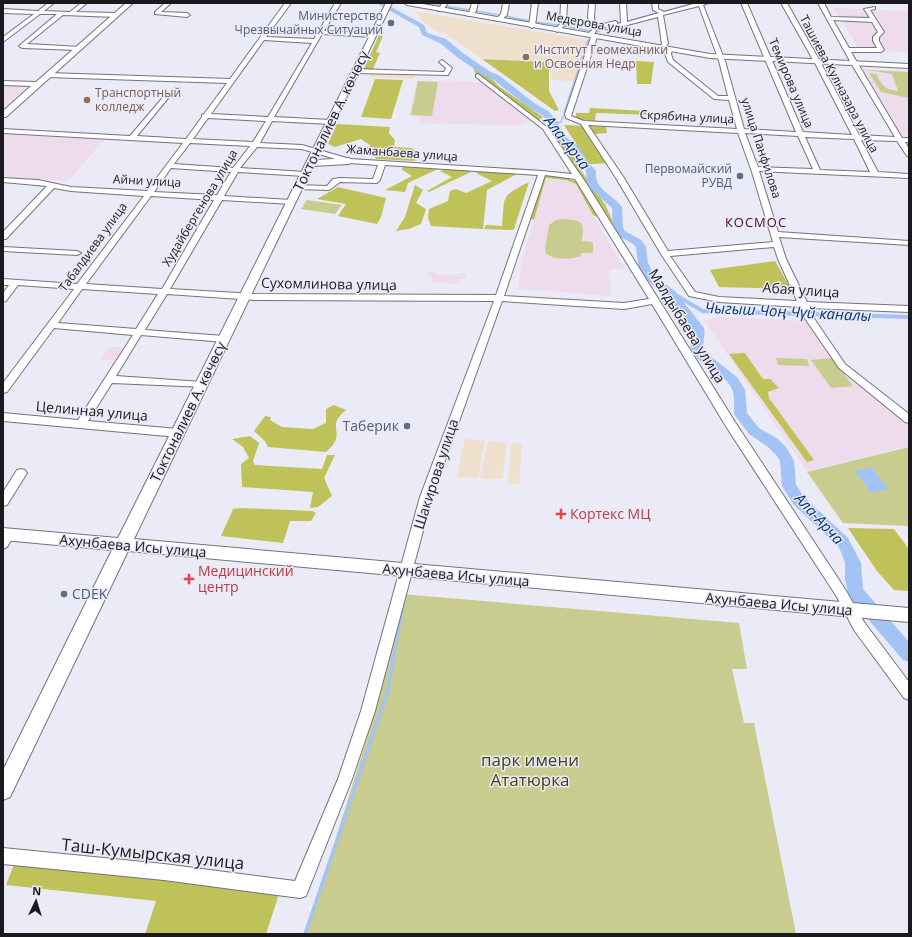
<svg xmlns="http://www.w3.org/2000/svg" width="912" height="937" viewBox="0 0 912 937" font-family="'Open Sans',sans-serif">
<rect width="100%" height="100%" fill="#ebeaf7"/>
<g fill="#efdfcd">
<polygon points="416,12 421,12 587,40 574,81 552,80 551,62 481,58 446,34 438,32 422,21"/>
<polygon points="371,73 415,75 414,79 370,77"/>
<polygon points="465,439 485,441 478,478 457,477"/>
<polygon points="488,441 507,443 502,479 480,478"/>
<polygon points="511,443 522,443 519,484 508,484"/>
</g>
<g fill="#eedbeb">
<polygon points="833,8 909,11 909,52 860,50"/>
<polygon points="863,69 909,71 909,135 902,135"/>
<polygon points="417,81 484,82 534,120 518,126 419,123 420,117 409,116"/>
<polygon points="3,85 27,86 3,108"/>
<polygon points="3,134 104,140 68,181 3,177"/>
<polygon points="547,179 566,180 575,184 589,209 625,269 612,269 609,271 611,296 518,289 522,259"/>
<polygon points="429,271 436,272 436,274 458,276 459,273 466,273 465,279 460,279 459,284 431,282 432,277 428,277"/>
<polygon points="720,317 808,321 839,366 909,426 909,446 807,471 704,320"/>
<polygon points="108,347 123,347 116,360 100,360"/>
</g>
<g fill="#c8cc8f">
<path d="M867,70L909,72V98L881,92L869,73L876,74C883,87 884,89 898,91L892,74Z"/>
<polygon points="418,81 438,82 432,116 411,115"/>
<polygon points="307,200 342,205 335,214 301,209"/>
<path d="M563,219C584,221 584,221 582,241L593,242V253H581V256C569,260 557,260 546,254L545,249L549,225L556,220Z"/>
<polygon points="776,358 807,359 809,366 778,365"/>
<polygon points="832,358 853,386 831,388 811,360"/>
<polygon points="909,447 909,526 843,523 807,472"/>
<polygon points="401,594 739,623 747,669 732,669 744,723 754,723 796,934 306,934 378,703"/>
</g>
<g fill="#bfc258">
<polygon points="379,35 383,36 376,52 380,53 372,71 363,71"/>
<polygon points="482,59 549,62 549,91 559,110 555,111"/>
<polygon points="636,61 654,62 651,84 637,84"/>
<polygon points="473,68 493,80 500,87 543,117 538,121 476,74"/>
<polygon points="375,79 403,80 391,119 361,117"/>
<polygon points="590,108 646,111 652,115 596,113 595,121 576,119 576,113 589,113"/>
<polygon points="337,124 390,127 389,133 395,140 394,147 412,148 418,154 415,161 376,159 373,153 353,155 351,152 371,146 361,139 335,147 328,144"/>
<polygon points="564,125 606,127 607,133 595,134 613,163 589,164"/>
<polygon points="551,128 556,130 559,138 570,147 582,172 605,204 614,224 611,225 547,131"/>
<polygon points="404,167 438,169 408,183 405,192 385,190 412,176 401,169"/>
<polygon points="446,169 473,171 429,192 427,191 452,177 440,171"/>
<polygon points="480,171 517,174 487,190 483,229 431,226 428,218 429,209 448,201 450,191 456,189 466,193 492,181 476,173"/>
<polygon points="543,175 563,177 578,182 595,209 597,217 593,215 576,184 566,180 546,178 534,220 530,218"/>
<path d="M529,182L514,229L512,230L484,229L486,225L502,226C505,195 500,197 529,182Z"/>
<polygon points="415,185 423,190 416,203 426,209 421,224 409,229 396,231 405,217"/>
<polygon points="338,187 386,198 381,217 377,224 338,216 346,204 317,199"/>
<polygon points="775,261 791,289 719,287 710,270"/>
<polygon points="745,353 763,379 770,379 779,388 768,392 769,398 814,460 807,462 729,354"/>
<path d="M334,405L346,410C344,412 340,415 339,417C330,429 346,436 326,452L268,447L265,441L254,431L265,416L271,417L270,420L282,427L313,429L326,423V409Z"/>
<polygon points="250,436 259,443 253,461 255,465 322,469 327,455 335,455 324,478 332,496 318,507 310,508 313,492 242,487 241,464 249,458 243,447 232,439"/>
<polygon points="241,508 312,511 316,513 311,521 290,521 283,543 221,536 233,509"/>
<polygon points="848,528 894,529 909,549 909,591 894,590 877,571"/>
<polygon points="15,862 279,894 266,934 145,934 156,901 6,885"/>
</g>
<polygon fill="#a3c3f4" points="871,467 889,489 872,493 854,471"/>
<g fill="none" stroke-linecap="round" stroke-linejoin="round">
<g stroke="#a3c3f4" stroke-width="1.5">
<polyline points="426,3 441,5"/>
<polyline points="445,6 470,10"/>
<polyline points="476,11 499,15"/>
<polyline points="662,12 694,3"/>
<polyline points="505,16 529,21"/>
<polyline points="628,21 658,13"/>
<polyline points="535,22 557,25"/>
<polyline points="563,26 591,31"/>
<polyline points="597,32 609,26"/>
<polyline points="564,113 588,40"/>
<polyline points="554,123 561,122 563,116"/>
</g>
<polyline stroke="#a3c3f4" stroke-width="2.5" points="395,650 404,602"/>
<polyline stroke="#a3c3f4" stroke-width="3.5" points="305,934 387,694 395,649"/>
<polygon fill="#a3c3f4" fill-rule="evenodd" points="671,290 703,309 909,315 909,319 702,313 669,293 668,292"/>
<path fill="#a3c3f4" fill-rule="evenodd" d="M376,3H384L424,25L427,33L446,39L463,53L489,71L500,76L534,103L548,111L557,121L566,137L579,147L587,161L596,171C594,190 612,194 622,207L623,227L625,231L641,240L646,247L648,263L654,276L675,291L704,328C706,338 700,344 706,353L737,377L745,390L747,413L759,428L778,439L786,447L794,461L796,485L804,497L848,538L861,563L863,589L909,642V662L903,660L849,597L845,579V563L842,554L838,546L794,505L782,486L780,461L776,455L768,447L749,434L734,414C734,406 735,396 732,389C725,372 699,367 692,350C688,342 694,336 692,329L667,295L645,279L639,270L636,247C631,241 625,240 619,236C611,231 613,217 612,208L591,189L587,183L586,171L578,162L572,150L559,140L550,124L542,115L528,107L494,80L483,75L457,57L440,43L422,35L419,27Z"/>
<g stroke="#74737e" stroke-width="2">
<g id="minor">
<polygon points="48,3 54,3 44,11 70,12 81,3 87,3 76,12 116,13 119,15 116,17 63,15 27,44 81,47 81,49 79,50 22,48 19,46 57,14 40,14 3,42 3,37 34,14 3,13 3,9 38,11"/>
<polygon points="165,3 171,3 161,12 187,13 190,15 187,17 155,14 155,12"/>
<path d="M285,3H291L272,29L319,31L335,3H341L324,31L373,33L376,35L373,37L322,34L274,117L330,120L333,122L330,124L272,121L260,143L302,145L350,159L542,171L572,174L543,129L476,77V75L478,74L548,128L586,183L735,422L845,589L864,622L909,682V700L904,698L854,630L837,597L727,428L652,304L624,309L502,301L432,497L375,711L352,779L306,896L300,898L164,880L3,864V848L164,864L295,881L338,779L361,711L420,497L494,301L255,300L167,294L145,330L224,336L229,339L224,342L141,335L116,376L202,382L207,385L206,387L112,383L88,421L178,429L182,430L183,433L182,436L178,437L3,421V413L78,420L133,335L54,328L7,392L3,393V383L74,289L18,285L6,301L3,302V293L9,285H3V279L77,284L144,196L71,191L54,188L6,239H3V232L47,186L3,182V178L38,180L71,187L147,191L183,143L3,133V129L130,136L165,95H169V97L137,136L186,139L202,117V115L204,114L227,83L48,77L45,75L48,73L230,79ZM270,32L317,34L314,39L266,37ZM264,40L312,43L268,117L211,114ZM208,118L266,121L253,142L193,139ZM190,143L250,146L233,168L174,164ZM257,147L302,149L349,163L378,165L373,179L340,178L333,179L327,186L295,185V189H298L329,190L340,182L377,183L380,180L385,165L538,175L496,295L255,294L170,289L222,200L291,204L295,202L291,200L224,196L238,172L305,176L309,174L305,172L240,168ZM171,168L231,172L217,195L154,192ZM545,175L575,179L649,299L624,303L504,296ZM151,196L214,200L162,289L86,284ZM82,289L158,294L136,329L58,323Z"/>
<polygon points="442,3 448,3 442,11 438,11"/>
<polygon points="472,3 478,3 476,11 472,16 468,16"/>
<polygon points="503,3 509,3 507,15 500,21 496,21 496,19 501,14"/>
<polygon points="532,3 538,3 535,26 532,28 529,26"/>
<polygon points="561,3 567,3 566,24 557,32 554,30 560,24"/>
<path d="M589,3H595L594,18L596,26L615,21L617,22V24L621,23L620,3H626L627,22L659,13L653,10L652,3H658V9L664,12L697,3H708L703,5L725,61L744,129L796,132L741,3H747L803,132L852,135L816,65L781,3H787L822,65L859,135L895,137L851,63L818,3H824L831,17L870,18L864,9L875,7V9L870,10L884,32L879,37V41L884,50L881,52H851L902,138H909V142H905L909,149V157L907,156L897,141L861,140L878,172L909,174V178L759,171L778,232L909,241V245L779,237L786,259L807,302L909,306V312L809,308L813,317L845,364L909,414V423L905,422L839,368L804,317L800,307L719,302L689,296L661,254L616,178L581,124L566,118L565,114L591,37L594,35L597,37L571,116L584,121L737,129L729,100L714,99L668,62L665,54L668,49H672L671,54L673,60L718,96H728L719,61L699,6L663,15L668,44L661,50L658,48L662,44L658,17L608,30L605,28L609,26L597,29L594,34H590L589,33L592,30L588,18ZM833,20L872,22L878,32L873,37V41L877,48H849ZM588,125L738,133L751,169L773,242L668,251L624,178ZM745,133L798,136L813,169L758,167ZM805,137L854,139L870,172L820,170ZM774,247L778,259L797,301L719,297L695,292L670,256Z"/>
<polygon points="442,60 452,68 448,75 355,73 352,71 355,69 444,72 446,68 439,62"/>
<polygon points="3,247 77,251 81,253 77,255 3,251"/>
<polygon points="21,469 25,470 27,473 7,505 3,506 3,492 17,470"/>
<polygon points="8,530 12,532 14,535 7,547 3,549 3,533"/>
</g>
</g>
<g stroke="#74737e" stroke-width="2">
<g id="major">
<polygon points="126,3 133,3 6,117 3,117 3,111 31,86 3,85 3,81 36,82"/>
<polygon points="386,3 392,3 316,160 349,158 354,161 349,164 313,166 134,539 909,608 909,622 128,551 10,797 3,800 3,770 112,550 3,540 3,528 118,538"/>
<polygon points="404,3 417,3 710,54 909,64 909,68 710,58 407,5"/>
</g>
</g>
<use href="#minor" fill="#fff" fill-rule="evenodd"/>
<use href="#major" fill="#fff" fill-rule="evenodd"/>
</g>
<g fill="#5c6f8a" stroke="#ebeaf7" stroke-width="1.5">
<circle cx="391" cy="23" r="4"/>
<circle cx="740" cy="176" r="4"/>
<circle cx="407" cy="426" r="4"/>
<circle cx="64" cy="594" r="4"/>
</g>
<g fill="#8d6e63" stroke="#ebeaf7" stroke-width="1.5">
<circle cx="526" cy="57" r="4"/>
<circle cx="87" cy="100" r="4"/>
</g>
<g fill="#e0444e" stroke="#ebeaf7" stroke-width="1.5">
<path d="M559 508h4v4h4v4h-4v4h-4v-4h-4v-4h4z"/>
<path d="M187 573h4v4h4v4h-4v4h-4v-4h-4v-4h4z"/>
</g>
<g text-anchor="middle" stroke-width="3" stroke-linejoin="round" paint-order="stroke">
<g font-size="12" fill="#4e5e75" stroke="#ebeaf7" text-anchor="end">
<text x="383" y="20">Министерство<tspan x="383" dy="14">Чрезвычайных Ситуаций</tspan></text>
<text x="732" y="173">Первомайский<tspan x="732" dy="14">РУВД</tspan></text>
</g>
<g font-size="12" fill="#1a1a1e" stroke="#ebeaf7">
<text transform="translate(594 24) rotate(10)" y="4">Медерова улица</text>
<text transform="translate(791 83) rotate(67)" y="4">Темирова улица</text>
<text transform="translate(839 84) rotate(62)" y="4">Ташиева Кулназара улица</text>
<text transform="translate(687 117) rotate(3)" y="4">Скрябина улица</text>
<text transform="translate(761 148) rotate(72)" y="4">улица Панфилова</text>
<text transform="translate(402 153) rotate(4)" y="4">Жаманбаева улица</text>
<text transform="translate(147 181) rotate(3)" y="4">Айни улица</text>
<text transform="translate(200 208) rotate(-59)" y="4">Худайбергенова улица</text>
<text transform="translate(93 247) rotate(-54)" y="4">Табалдиева улица</text>
</g>
<g font-size="12" fill="#785e54" stroke="#ebeaf7" text-anchor="start">
<text x="534" y="54">Институт Геомеханики<tspan x="534" dy="14">и Освоения Недр</tspan></text>
<text x="95" y="97">Транспортный<tspan x="95" dy="14">колледж</tspan></text>
</g>
<g font-size="13" letter-spacing="1" fill="#4c0c2e" stroke="#ebeaf7">
<text x="756" y="227">КОСМОС</text>
</g>
<g font-size="14" fill="#1a1a1e" stroke="#ebeaf7">
<text transform="translate(331 121) rotate(-64)" y="5">Токтоналиев А. көчөсү</text>
<text transform="translate(329 284) rotate(1)" y="5">Сухомлинова улица</text>
<text transform="translate(801 290) rotate(4)" y="5">Абая улица</text>
<text transform="translate(687 326) rotate(58)" y="5">Малдыбаева улица</text>
<text transform="translate(92 411) rotate(5)" y="5">Целинная улица</text>
<text transform="translate(188 412) rotate(-64)" y="5">Токтоналиев А. көчөсү</text>
<text transform="translate(436 474) rotate(-72)" y="5">Шакирова улица</text>
<text transform="translate(133 546) rotate(5)" y="5">Ахунбаева Исы улица</text>
<text transform="translate(456 575) rotate(5)" y="5">Ахунбаева Исы улица</text>
<text transform="translate(779 604) rotate(5)" y="5">Ахунбаева Исы улица</text>
</g>
<g font-size="14" fill="#4e5e75" stroke="#ebeaf7" text-anchor="end">
<text x="399" y="431">Таберик</text>
<text x="72" y="599" text-anchor="start">CDEK</text>
</g>
<g font-size="14" fill="#be3a42" stroke="#ebeaf7" text-anchor="start">
<text x="570" y="519">Кортекс МЦ</text>
<text x="198" y="576">Медицинский<tspan x="198" dy="16">центр</tspan></text>
</g>
<g font-size="15" font-style="italic" fill="#02367a" stroke="#ebeaf7">
<text transform="translate(567 143) rotate(52)" y="5">Ала-Арча</text>
<text transform="translate(788 312) rotate(3)" y="5">Чыгыш Чоң Чүй каналы</text>
<text transform="translate(819 519) rotate(47)" y="5">Ала-Арча</text>
</g>
<g font-size="17" fill="#424317" stroke="#ebeaf7">
<text x="530" y="766">парк имени<tspan x="530" dy="20">Ататюрка</tspan></text>
</g>
<g font-size="17" fill="#1a1a1e" stroke="#ebeaf7">
<text transform="translate(153 854) rotate(6)" y="6">Таш-Кумырская улица</text>
</g>
</g>
<rect width="912" height="937" fill="none" stroke="#1a1a1e" stroke-width="8"/>
<g transform="translate(36 901) rotate(4)" stroke="#ebeaf7" stroke-width="3" paint-order="stroke">
<path d="M0-3L7 15L0 10L-7 15Z" fill="#1a1a1e"/>
<text y="-6" font-size="11" font-weight="bold" text-anchor="middle" fill="#1a1a1e">N</text>
</g>
</svg>
